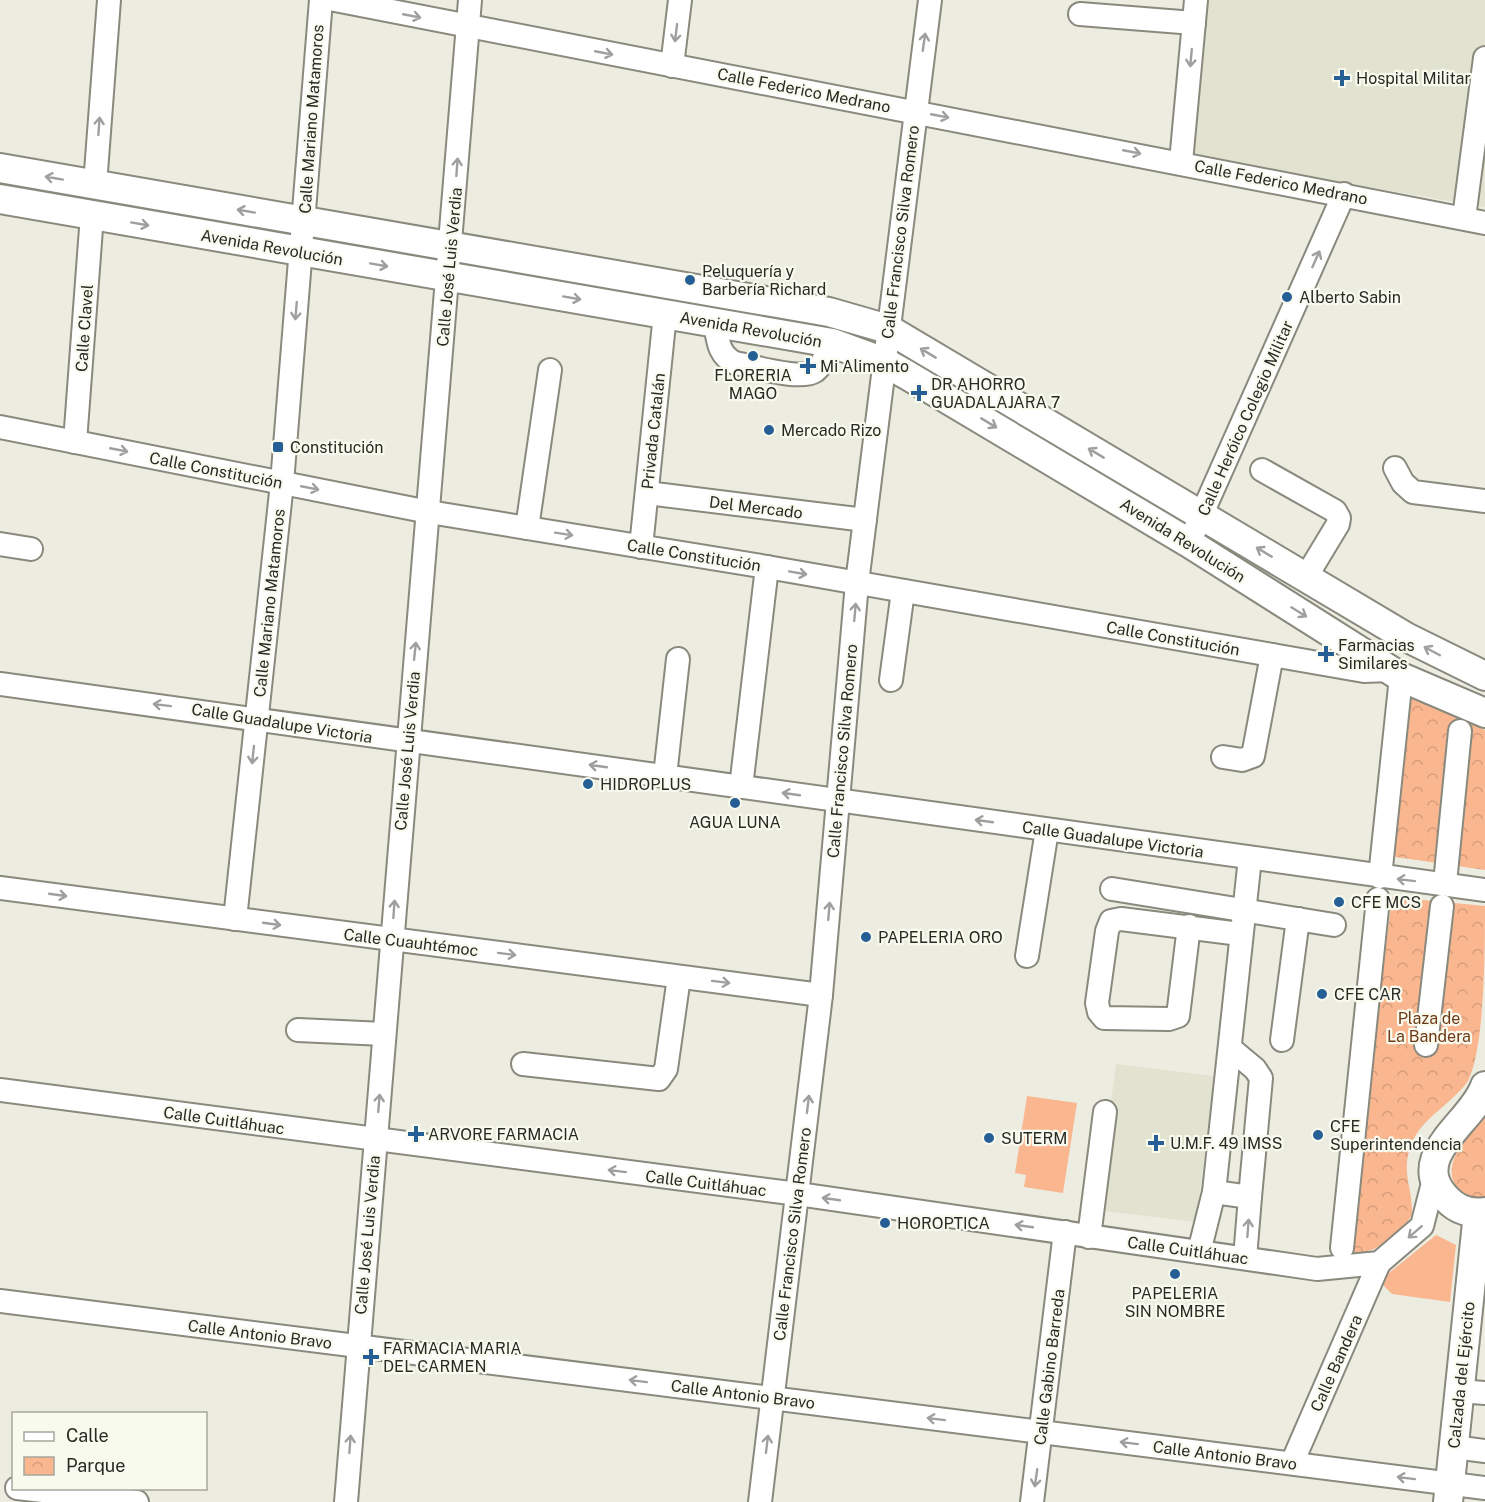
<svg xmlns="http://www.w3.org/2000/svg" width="1485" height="1502" viewBox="0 0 1485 1502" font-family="'Public Sans',sans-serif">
<defs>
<pattern id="park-crowns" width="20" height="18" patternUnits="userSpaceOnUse" patternTransform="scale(1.5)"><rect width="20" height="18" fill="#f9b68f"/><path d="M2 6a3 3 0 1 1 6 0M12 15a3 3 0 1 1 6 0" fill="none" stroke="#d69d7b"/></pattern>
</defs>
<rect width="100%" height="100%" fill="#ecece0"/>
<g fill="#e1e2cf">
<polygon points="1206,0 1485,0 1485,207 1191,156"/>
<polygon points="1116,1064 1214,1076 1196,1222 1097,1210"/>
</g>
<g fill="url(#park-crowns)">
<polygon points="1409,696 1485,730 1485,870 1389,856"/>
<path d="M1392,897L1485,906C1485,948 1485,1047 1468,1081C1451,1105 1421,1118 1411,1145C1401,1172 1412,1186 1412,1212C1413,1221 1383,1245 1374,1249C1366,1252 1356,1254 1348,1256Z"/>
<path d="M1485,1117V1200C1463,1198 1445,1184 1454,1159C1459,1145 1476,1129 1485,1117Z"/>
</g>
<g fill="#f9b68f">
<polygon points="1027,1096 1077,1103 1063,1193 1024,1187 1026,1175 1015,1173"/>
<polygon points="1436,1235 1456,1245 1450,1302 1392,1294 1379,1281"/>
</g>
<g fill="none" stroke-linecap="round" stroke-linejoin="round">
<g stroke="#89897e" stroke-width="26">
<g id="minor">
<polyline points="335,0 1485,223"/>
<polyline points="1080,14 1194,23"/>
<polyline points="672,66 680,0"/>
<polyline points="1181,162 1196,0"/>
<polyline points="95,185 109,0"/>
<polyline points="1464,218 1485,58"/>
<path d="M715,323C718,340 718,355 735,363C753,366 800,381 815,371C823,365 827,351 832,343"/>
<polyline points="0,427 429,512 767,567 1364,671 1390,670"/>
<polyline points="75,442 92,215"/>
<polyline points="1395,468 1403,483 1413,492 1485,501"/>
<polyline points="1262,470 1335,511 1339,518 1338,524 1306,577"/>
<polyline points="647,493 865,520"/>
<polyline points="527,528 550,370"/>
<polyline points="1189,543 1344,194"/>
<polyline points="0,544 31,549"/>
<polyline points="641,547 665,314"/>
<polyline points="891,680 903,591"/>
<polyline points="0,684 1485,890"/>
<polyline points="1223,757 1242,760 1253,756 1272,655"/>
<polyline points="665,776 678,659"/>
<polyline points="741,787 767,567"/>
<polyline points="1446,873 1460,731"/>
<polyline points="1380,877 1401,677"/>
<polyline points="0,888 821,995"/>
<polyline points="1112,889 1334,925"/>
<polyline points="235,919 282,483 321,0"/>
<polyline points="1189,926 1178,1016 1169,1019 1104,1018 1099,1012 1097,1003 1107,931 1111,921 1121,919 1240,934"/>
<polyline points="1027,956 1047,830"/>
<polyline points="298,1030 384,1034"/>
<polyline points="1282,1040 1298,919"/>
<polyline points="1426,1045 1442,906"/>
<polyline points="523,1064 659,1079 666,1069 679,977"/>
<polyline points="0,1090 798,1194 1317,1269 1379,1263 1422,1226 1434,1179"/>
<polyline points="1214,1192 1250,1197 1261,1078 1255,1069 1231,1049"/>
<polyline points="1089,1237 1105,1112"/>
<polyline points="1342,1248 1378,899"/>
<polyline points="1199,1252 1214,1192 1250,858"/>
<polyline points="1245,1258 1250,1197"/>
<polyline points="0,1301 1485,1488"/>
<polyline points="1459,1391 1485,1393"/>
<polyline points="1454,1447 1485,1451"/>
<polyline points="1292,1463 1379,1263"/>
<polyline points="17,1488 137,1502"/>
<polyline points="346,1502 470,0"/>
<polyline points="760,1502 821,995 857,583 930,0"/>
<polyline points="1032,1502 1065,1232"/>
</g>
</g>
<g stroke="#89897e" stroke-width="32">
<g id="major">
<polyline points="0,168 829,312 888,329 1406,637 1485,676"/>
<polyline points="0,199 832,343 884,362 907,375 1189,543 1401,677 1485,713"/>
<path d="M1485,1086C1473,1123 1405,1156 1447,1199C1457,1210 1471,1214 1485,1212"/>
<polyline points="1448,1502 1478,1213"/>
</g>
</g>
<use href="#minor" stroke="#fff" stroke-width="22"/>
<use href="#major" stroke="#fff" stroke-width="28"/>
</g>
<defs><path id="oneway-shaft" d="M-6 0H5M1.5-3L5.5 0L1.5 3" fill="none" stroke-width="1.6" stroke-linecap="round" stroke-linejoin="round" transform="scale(1.5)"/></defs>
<g stroke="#9f9f9d">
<use href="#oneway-shaft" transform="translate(412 16) rotate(11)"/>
<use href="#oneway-shaft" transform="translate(676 33) rotate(97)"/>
<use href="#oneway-shaft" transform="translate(924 42) rotate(-82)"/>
<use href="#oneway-shaft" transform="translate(604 53) rotate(11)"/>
<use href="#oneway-shaft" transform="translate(1191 58) rotate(95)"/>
<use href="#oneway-shaft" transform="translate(940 116) rotate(11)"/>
<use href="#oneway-shaft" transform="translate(99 126) rotate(-86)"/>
<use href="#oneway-shaft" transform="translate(1132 152) rotate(11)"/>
<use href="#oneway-shaft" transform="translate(457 167) rotate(-86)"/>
<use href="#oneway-shaft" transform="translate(54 178) rotate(-170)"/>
<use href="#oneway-shaft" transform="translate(246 211) rotate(-170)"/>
<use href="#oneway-shaft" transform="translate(140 224) rotate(10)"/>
<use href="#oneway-shaft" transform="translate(1316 259) rotate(-66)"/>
<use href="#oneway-shaft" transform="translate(379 265) rotate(10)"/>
<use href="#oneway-shaft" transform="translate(572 298) rotate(10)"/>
<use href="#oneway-shaft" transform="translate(296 311) rotate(95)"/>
<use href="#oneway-shaft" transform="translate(928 353) rotate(-149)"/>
<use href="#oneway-shaft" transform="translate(989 423) rotate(31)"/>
<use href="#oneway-shaft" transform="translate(119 450) rotate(11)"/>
<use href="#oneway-shaft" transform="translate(1096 453) rotate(-149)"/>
<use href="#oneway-shaft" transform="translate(310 488) rotate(11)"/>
<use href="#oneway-shaft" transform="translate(564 534) rotate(9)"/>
<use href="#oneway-shaft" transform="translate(1264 552) rotate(-149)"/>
<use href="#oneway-shaft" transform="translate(798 573) rotate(10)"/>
<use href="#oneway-shaft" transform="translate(855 612) rotate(-85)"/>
<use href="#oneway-shaft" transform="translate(1299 612) rotate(32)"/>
<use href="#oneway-shaft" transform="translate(415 651) rotate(-84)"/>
<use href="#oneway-shaft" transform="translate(1432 651) rotate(-152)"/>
<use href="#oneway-shaft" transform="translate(162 705) rotate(-173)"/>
<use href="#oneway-shaft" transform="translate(253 755) rotate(96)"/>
<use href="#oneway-shaft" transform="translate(598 766) rotate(-172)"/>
<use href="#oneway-shaft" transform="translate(791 794) rotate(-172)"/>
<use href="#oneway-shaft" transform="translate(984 821) rotate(-172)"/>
<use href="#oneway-shaft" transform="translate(1406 880) rotate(-173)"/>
<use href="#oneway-shaft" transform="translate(58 895) rotate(8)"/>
<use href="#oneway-shaft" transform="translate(394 909) rotate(-86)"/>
<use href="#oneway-shaft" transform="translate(829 911) rotate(-85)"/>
<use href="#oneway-shaft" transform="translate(272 924) rotate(8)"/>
<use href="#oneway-shaft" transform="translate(507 954) rotate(7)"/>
<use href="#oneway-shaft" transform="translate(721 982) rotate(7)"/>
<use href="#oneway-shaft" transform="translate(379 1103) rotate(-85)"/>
<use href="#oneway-shaft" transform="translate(808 1104) rotate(-83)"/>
<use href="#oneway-shaft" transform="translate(617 1171) rotate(-173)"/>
<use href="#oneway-shaft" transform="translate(831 1199) rotate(-172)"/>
<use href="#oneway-shaft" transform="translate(1024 1226) rotate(-172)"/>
<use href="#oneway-shaft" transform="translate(1248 1228) rotate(-86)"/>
<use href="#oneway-shaft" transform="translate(1415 1232) rotate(139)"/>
<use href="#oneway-shaft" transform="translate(638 1381) rotate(-173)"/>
<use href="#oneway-shaft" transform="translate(936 1419) rotate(-173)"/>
<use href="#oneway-shaft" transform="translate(1129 1443) rotate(-173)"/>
<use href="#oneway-shaft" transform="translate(350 1444) rotate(-86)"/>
<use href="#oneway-shaft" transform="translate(767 1444) rotate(-83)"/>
<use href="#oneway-shaft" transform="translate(1036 1478) rotate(98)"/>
<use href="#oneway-shaft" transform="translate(1406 1478) rotate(-173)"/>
</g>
<g fill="#265e96" stroke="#f9faee" stroke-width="2">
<path d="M1339 69h6v6h6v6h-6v6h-6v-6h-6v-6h6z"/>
<circle cx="690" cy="280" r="6"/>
<circle cx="1287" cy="297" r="6"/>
<circle cx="753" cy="356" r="6"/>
<path d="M805 357h6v6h6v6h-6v6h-6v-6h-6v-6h6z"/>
<path d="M916 384h6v6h6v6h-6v6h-6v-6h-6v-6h6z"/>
<circle cx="769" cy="430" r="6"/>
<rect x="272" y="441" width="12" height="12" rx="3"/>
<path d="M1323 645h6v6h6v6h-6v6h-6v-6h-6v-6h6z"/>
<circle cx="588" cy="784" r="6"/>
<circle cx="735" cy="803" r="6"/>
<circle cx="1339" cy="902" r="6"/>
<circle cx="866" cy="937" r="6"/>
<circle cx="1322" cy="994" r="6"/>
<path d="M413 1125h6v6h6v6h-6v6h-6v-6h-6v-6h6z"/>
<circle cx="1318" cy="1135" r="6"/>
<circle cx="989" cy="1138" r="6"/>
<path d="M1153 1134h6v6h6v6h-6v6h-6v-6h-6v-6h6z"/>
<circle cx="885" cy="1223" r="6"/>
<circle cx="1175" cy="1274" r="6"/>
<path d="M368 1348h6v6h6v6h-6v6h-6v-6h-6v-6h6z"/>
</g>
<g text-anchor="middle" stroke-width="4.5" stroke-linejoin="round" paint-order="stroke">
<g font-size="16" fill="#2a2a25" stroke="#f9faee" text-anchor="start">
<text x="1356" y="84">Hospital Militar</text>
<text x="702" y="277">Peluquería y<tspan x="702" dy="18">Barbería Richard</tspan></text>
<text x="1299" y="303">Alberto Sabin</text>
<text x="820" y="372">Mi Alimento</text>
<text x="753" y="381" text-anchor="middle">FLORERIA<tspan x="753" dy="18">MAGO</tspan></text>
<text x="931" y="390">DR AHORRO<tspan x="931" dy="18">GUADALAJARA 7</tspan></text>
<text x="781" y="436">Mercado Rizo</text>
<text x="290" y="453">Constitución</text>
<text x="1338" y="651">Farmacias<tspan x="1338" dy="18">Similares</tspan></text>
<text x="600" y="790">HIDROPLUS</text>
<text x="735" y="828" text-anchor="middle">AGUA LUNA</text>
<text x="1351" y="908">CFE MCS</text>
<text x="878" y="943">PAPELERIA ORO</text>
<text x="1334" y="1000">CFE CAR</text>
<text x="1330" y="1132">CFE<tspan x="1330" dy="18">Superintendencia</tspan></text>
<text x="428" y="1140">ARVORE FARMACIA</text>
<text x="1001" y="1144">SUTERM</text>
<text x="1170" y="1149">U.M.F. 49 IMSS</text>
<text x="897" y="1229">HOROPTICA</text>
<text x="1175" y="1299" text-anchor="middle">PAPELERIA<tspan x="1175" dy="18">SIN NOMBRE</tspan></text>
<text x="383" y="1354">FARMACIA MARIA<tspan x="383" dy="18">DEL CARMEN</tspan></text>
</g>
<g font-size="16" fill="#2a2a25" stroke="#f9faee">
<text transform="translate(804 90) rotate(11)" y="6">Calle Federico Medrano</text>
<text transform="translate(311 119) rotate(-86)" y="6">Calle Mariano Matamoros</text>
<text transform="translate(1281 182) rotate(11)" y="6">Calle Federico Medrano</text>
<text transform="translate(900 232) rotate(-83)" y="6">Calle Francisco Silva Romero</text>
<text transform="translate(272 247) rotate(10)" y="6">Avenida Revolución</text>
<text transform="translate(449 267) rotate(-85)" y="6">Calle José Luis Verdia</text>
<text transform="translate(84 328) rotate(-86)" y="6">Calle Clavel</text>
<text transform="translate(751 329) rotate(10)" y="6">Avenida Revolución</text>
<text transform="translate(1245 418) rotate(-66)" y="6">Calle Heróico Colegio Militar</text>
<text transform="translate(653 431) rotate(-84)" y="6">Privada Catalán</text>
<text transform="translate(216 470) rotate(11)" y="6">Calle Constitución</text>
<text transform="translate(756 507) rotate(7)" y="6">Del Mercado</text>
<text transform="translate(1183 540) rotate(32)" y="6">Avenida Revolución</text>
<text transform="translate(694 555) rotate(9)" y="6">Calle Constitución</text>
<text transform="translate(269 603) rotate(-84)" y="6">Calle Mariano Matamoros</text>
<text transform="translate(1173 638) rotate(10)" y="6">Calle Constitución</text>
<text transform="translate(282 723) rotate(9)" y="6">Calle Guadalupe Victoria</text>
<text transform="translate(407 751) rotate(-85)" y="6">Calle José Luis Verdia</text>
<text transform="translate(842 751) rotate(-85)" y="6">Calle Francisco Silva Romero</text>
<text transform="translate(1113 839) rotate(8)" y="6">Calle Guadalupe Victoria</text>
<text transform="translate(411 942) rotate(7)" y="6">Calle Cuauhtémoc</text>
<text transform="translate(224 1120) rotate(8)" y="6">Calle Cuitláhuac</text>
<text transform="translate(706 1183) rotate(7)" y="6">Calle Cuitláhuac</text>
<text transform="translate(792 1234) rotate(-83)" y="6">Calle Francisco Silva Romero</text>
<text transform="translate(367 1235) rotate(-85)" y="6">Calle José Luis Verdia</text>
<text transform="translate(1188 1250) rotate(8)" y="6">Calle Cuitláhuac</text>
<text transform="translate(260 1334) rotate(7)" y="6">Calle Antonio Bravo</text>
<text transform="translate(1336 1363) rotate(-66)" y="6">Calle Bandera</text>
<text transform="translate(1049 1367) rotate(-83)" y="6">Calle Gabino Barreda</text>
<text transform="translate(1461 1375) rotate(-84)" y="6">Calzada del Ejército</text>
<text transform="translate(743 1394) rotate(7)" y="6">Calle Antonio Bravo</text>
<text transform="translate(1225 1455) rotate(7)" y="6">Calle Antonio Bravo</text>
</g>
<g font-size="16" fill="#6d3916" stroke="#f9faee">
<text x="1429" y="1024">Plaza de<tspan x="1429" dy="18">La Bandera</tspan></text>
</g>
</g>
<rect x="12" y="1412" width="195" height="78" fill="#f9faee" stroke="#a6a79e" stroke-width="1.5"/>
<rect x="24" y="1432" width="30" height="9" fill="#ffffff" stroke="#a6a79e" stroke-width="1.5"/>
<text x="66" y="1442" font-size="18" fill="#2a2a25">Calle</text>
<rect x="24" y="1457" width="30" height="18" fill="url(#park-crowns)" stroke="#a6a79e" stroke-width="1.5"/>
<text x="66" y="1472" font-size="18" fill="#2a2a25">Parque</text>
</svg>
